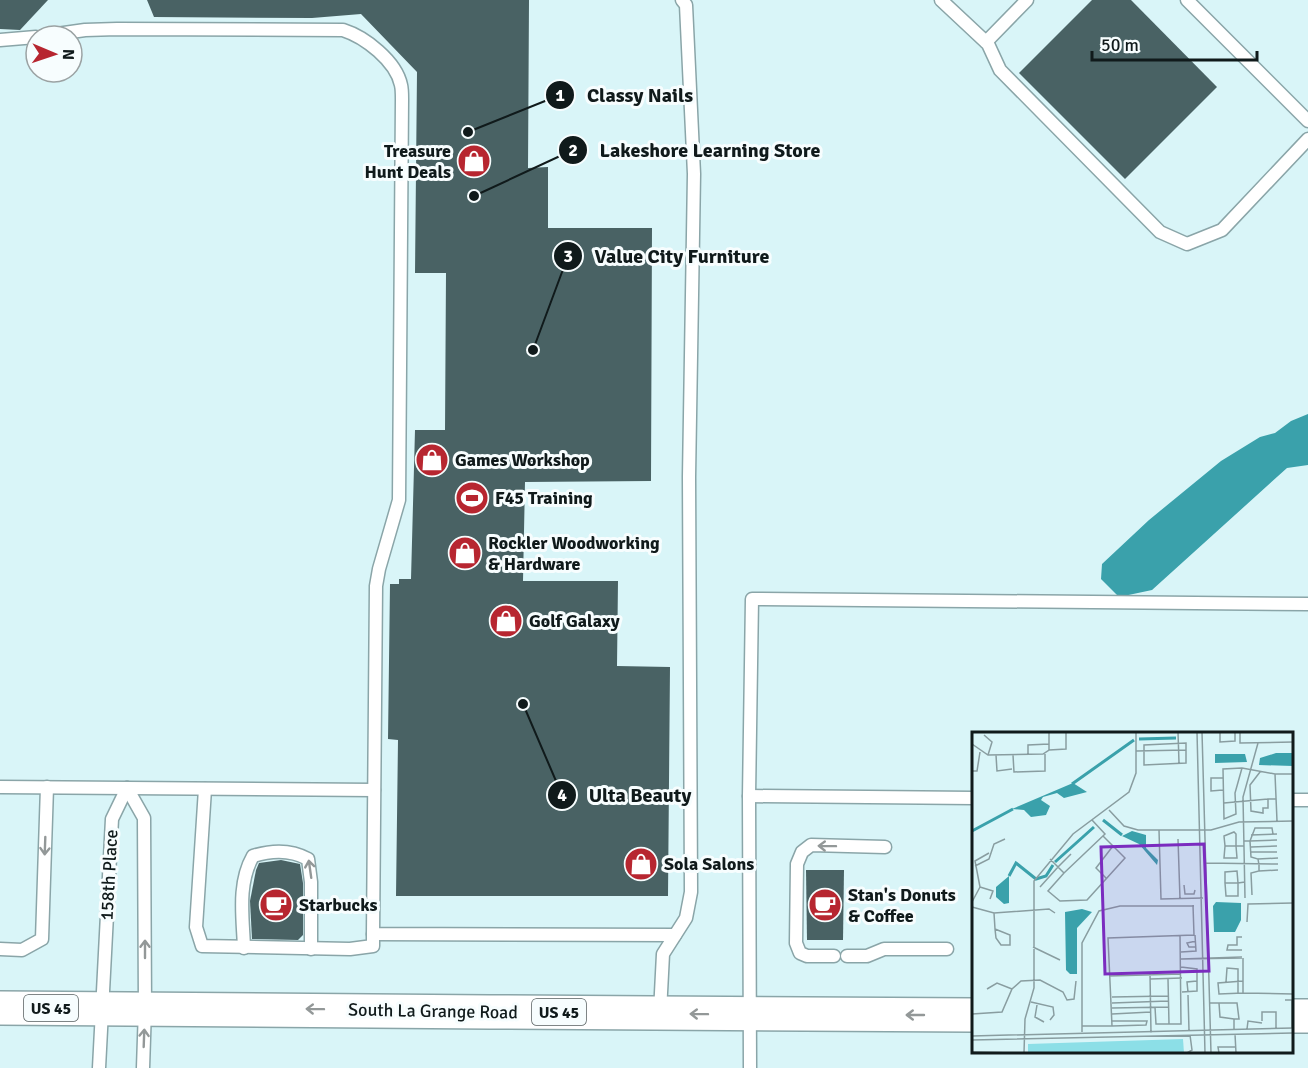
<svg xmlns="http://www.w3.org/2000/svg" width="1308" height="1068" viewBox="0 0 1308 1068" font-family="Signika,sans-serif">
<rect width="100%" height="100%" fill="#d9f5f8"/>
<polygon fill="#3aa1ab" points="1308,414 1308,465 1287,468 1152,590 1119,597 1101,579 1102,564 1149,520 1221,461 1260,437 1275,433 1291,421"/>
<g fill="#496264">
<polygon points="0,0 48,0 20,30 0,29"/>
<polygon points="147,0 529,0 528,168 548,167 548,228 652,228 651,481 525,482 523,581 618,581 617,666 670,667 668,896 396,896 398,740 388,739 390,584 399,584 399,579 411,579 415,430 445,430 446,273 415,273 417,72 361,14 312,18 154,17"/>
<polygon points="1092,0 1131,0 1217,87 1125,179 1019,73"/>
<polygon points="281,860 300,864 303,883 303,935 298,940 252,939 250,901 256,870 259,863"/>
<polygon points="806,870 844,870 843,940 807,940"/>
</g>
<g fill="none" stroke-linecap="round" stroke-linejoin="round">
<g stroke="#8aa5a8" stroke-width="15">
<g id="service">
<polyline points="941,0 988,44 1000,70 1160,232 1187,244 1222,230 1308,139"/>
<polyline points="1187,0 1308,121"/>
<path d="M43,36L85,30L117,29L343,30C365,37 396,61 401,85C402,89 402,95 402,99L399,500L379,569L376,586L373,934L675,935"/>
<polyline points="0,40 36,37"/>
<polyline points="986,42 1027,0"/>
<polyline points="0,787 374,790"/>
<polyline points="127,788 144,818 145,1008 143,1068"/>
<polyline points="205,789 196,927 202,946 350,949 373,946 373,934"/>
<polyline points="749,796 974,798"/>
<polyline points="1292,800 1308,800"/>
<path d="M244,948C243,918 237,884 253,856C272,850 290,849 308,859L311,882V949"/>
<polyline points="0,949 22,950 42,939 47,787"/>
<polyline points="834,956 807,956 800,953 796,943 797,864 802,852 811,845 885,847"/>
<polyline points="847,956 867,956 884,949 947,949"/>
<polyline points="660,1012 663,954 686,918 691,892 689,477 694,174 686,5 682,0"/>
<polyline points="99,1068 112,819 127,788"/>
<polyline points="750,1068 749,796 752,599 1308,604"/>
</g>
</g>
<g stroke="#8aa5a8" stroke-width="36">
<g id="trunk">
<path d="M0,1008C325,1009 649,1015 974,1015"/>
<polyline points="1292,1016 1308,1016"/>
</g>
</g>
<use href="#service" stroke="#fff" stroke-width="12"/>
<use href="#trunk" stroke="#fff" stroke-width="33"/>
</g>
<defs><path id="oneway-shaft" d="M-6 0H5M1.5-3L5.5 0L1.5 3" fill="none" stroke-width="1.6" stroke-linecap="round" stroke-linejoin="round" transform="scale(1.5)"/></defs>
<g stroke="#939898">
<use href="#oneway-shaft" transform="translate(45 846) rotate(92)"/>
<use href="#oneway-shaft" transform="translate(827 846) rotate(-179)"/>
<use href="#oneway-shaft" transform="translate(310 869) rotate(-98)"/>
<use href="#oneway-shaft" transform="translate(145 949) rotate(-90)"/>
<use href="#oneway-shaft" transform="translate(315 1009) rotate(-179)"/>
<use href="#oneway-shaft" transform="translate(699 1014) rotate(-179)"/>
<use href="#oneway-shaft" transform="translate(915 1015) rotate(-180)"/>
<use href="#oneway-shaft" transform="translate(144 1038) rotate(-88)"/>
</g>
<defs>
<g id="shop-disc" transform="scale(1.725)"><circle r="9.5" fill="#b72630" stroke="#f7fdfe"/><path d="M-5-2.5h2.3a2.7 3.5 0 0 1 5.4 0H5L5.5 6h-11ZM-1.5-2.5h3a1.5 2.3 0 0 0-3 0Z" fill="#fff"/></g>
<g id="stadium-disc" transform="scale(1.725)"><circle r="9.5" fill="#b72630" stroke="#f7fdfe"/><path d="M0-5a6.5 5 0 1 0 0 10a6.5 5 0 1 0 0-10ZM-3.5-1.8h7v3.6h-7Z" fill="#fff"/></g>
<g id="cafe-disc" transform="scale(1.725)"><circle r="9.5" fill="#b72630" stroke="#f7fdfe"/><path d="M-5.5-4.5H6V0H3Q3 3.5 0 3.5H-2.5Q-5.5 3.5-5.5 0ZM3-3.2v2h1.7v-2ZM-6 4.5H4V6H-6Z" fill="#fff"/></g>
</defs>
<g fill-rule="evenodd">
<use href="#shop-disc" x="474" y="161"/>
<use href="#shop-disc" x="432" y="460"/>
<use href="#stadium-disc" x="472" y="498"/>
<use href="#shop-disc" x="465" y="553"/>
<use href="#shop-disc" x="506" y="621"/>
<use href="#shop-disc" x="641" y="864"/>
<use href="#cafe-disc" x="276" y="905"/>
<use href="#cafe-disc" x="825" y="905"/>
</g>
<g text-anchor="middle" stroke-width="6" stroke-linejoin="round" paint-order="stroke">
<g fill="#f7fdfe" stroke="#555e5f" stroke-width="1.5">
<rect x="24" y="995" width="54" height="26" rx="4.5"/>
<rect x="532" y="999" width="54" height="26" rx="4.5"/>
</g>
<g font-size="16" font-weight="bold" fill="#101a1b">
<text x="51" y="1014">US 45</text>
<text x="559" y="1018">US 45</text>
</g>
<g font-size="18" font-weight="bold" fill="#101a1b" stroke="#f7fdfe" text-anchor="start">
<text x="451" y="157" text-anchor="end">Treasure<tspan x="451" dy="21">Hunt Deals</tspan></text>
<text x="455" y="466">Games Workshop</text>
<text x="495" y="504">F45 Training</text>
<text x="488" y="549">Rockler Woodworking<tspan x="488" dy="21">&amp; Hardware</tspan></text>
<text x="529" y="627">Golf Galaxy</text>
<text x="664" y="870">Sola Salons</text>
<text x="848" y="901">Stan's Donuts<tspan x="848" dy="21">&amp; Coffee</tspan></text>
<text x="299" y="911">Starbucks</text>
</g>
<g font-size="18" fill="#101a1b" stroke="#f7fdfe">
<text transform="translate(109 875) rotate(-87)" y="6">158th Place</text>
<text transform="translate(433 1011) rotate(1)" y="6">South La Grange Road</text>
</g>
</g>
<g transform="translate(972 732)">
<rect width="321" height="321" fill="#d9f5f8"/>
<path d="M211,307L212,321H56V312Z" fill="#8cdfe7"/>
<path d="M304,21H321V34L287,33L288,26ZM243,22H273L275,30L243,31ZM101,51L115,60L92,66L85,61L71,65L69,68L78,74L74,83L59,85L52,78L40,77ZM160,99L174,103V116L186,128L185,133L167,112L150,104ZM37,144V171L32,172L24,165V155ZM244,170L269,171V188L263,200H242L241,174ZM110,177L120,180L105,196V242H98L94,238L93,180Z" fill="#3aa1ab"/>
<path fill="none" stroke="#3aa1ab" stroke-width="3" d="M167,7L204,6M100,52L162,8M131,88L150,103M0,99L41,77M83,130L122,95M37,144L44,131L64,147L74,144L81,133"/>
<path fill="none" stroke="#899da0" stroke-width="1.5" d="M173,0H206M206,0L207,31M225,0L233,321M230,0L239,321M248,0V10L263,9V0M268,0V11L321,10M12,3L20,10L16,23M214,11V31L172,33V13ZM0,12L16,23L71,22L77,18V0M77,18L94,17V0M164,19L214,18M56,22V13L77,12M24,23L25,39L40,37M41,23L42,40L73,39V22M270,36L263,61L264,82L252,87L251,37L270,36L303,42H321M0,39H5L8,20M288,40L278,53L279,79L291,81V76H296V67H304M303,42L305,89M251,46H239V59L251,58M252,71L296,67M137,78L152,94L166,98H239L267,90L321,89M187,98L189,167L231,166M279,103L305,102M206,107L208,167M272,109H278L283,96H300L301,102M253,114L252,126H265L264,114V102L262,100L252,104L253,114H272M279,115L305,114M279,120H305M99,122L86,135L92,141L133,102L120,88M286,127L306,126M234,131L306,132M3,134L17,127L22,112L33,107M287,139L306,138M92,141L76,159L88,169L115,168L153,126L131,104M134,146L124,136L141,114M253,151V140L265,139L266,151V164H254L253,151H266L273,150M212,153L213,162H222L223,158M8,155L21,159L18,167M68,155L86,135L78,127M280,163L279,141L287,139V133L286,127L279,125L278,109L305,108M273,166L271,65L286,11M0,170L8,155L3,129L17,121M0,175L22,181L77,177L83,181M22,181L23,197L24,206L29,213H38V203L23,197M275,190L276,172L321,171M270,205H265V213H256L255,218H270M61,215L88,228M224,215H217L215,211L224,209M209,220L224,219L223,203M271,226V261L321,262M209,227L270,225M210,227L270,226M209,235L225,237V259L210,260M178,242L179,301M137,244L209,242M178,247L210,246M196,247L197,292H209L208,203M271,249L246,251L247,262L271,261M254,250L255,236L266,237V262M15,257L25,251L40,257M216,260L215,250L225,249M216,263L217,298M140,265L196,264M313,268H320V296M59,270L81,275L82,283L78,288M140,271L196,269M238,271H265L267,287H262V297M247,271L248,285L262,287M65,273L63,285L72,290M183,275L184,292H197M140,276L197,275M0,282L30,280L40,257L49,249L68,248L91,260L95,268L102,267L104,249M140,282L179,280M140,289H175L174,293L140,294M290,289V280H304V296M110,294V211L127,179L148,174H222M275,297L276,289L290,291M110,300V294H140L136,206L222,203L221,173M263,302L264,321M0,304L321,296M0,308L321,301M0,320L42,321M52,321L53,287L62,256V149L101,102L157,60L164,41V0M215,321L220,318L218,303M247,321L246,315H263"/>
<path fill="#7b2cbf" fill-opacity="0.15" stroke="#7b2cbf" stroke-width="3" d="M232,112L237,239L133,242L129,115Z"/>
<rect width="321" height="321" fill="none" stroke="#101a1b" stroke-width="3"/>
</g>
<path fill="none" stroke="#101a1b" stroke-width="2" d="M468 132L560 95M474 196L573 150M533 350L568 256M523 704L562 795"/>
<g fill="#101a1b" stroke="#f7fdfe" stroke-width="2">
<circle cx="468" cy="132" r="6"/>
<circle cx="474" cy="196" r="6"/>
<circle cx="533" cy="350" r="6"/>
<circle cx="523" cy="704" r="6"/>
<circle cx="560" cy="95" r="15"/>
<circle cx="573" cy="150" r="15"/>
<circle cx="568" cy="256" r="15"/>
<circle cx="562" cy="795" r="15"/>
</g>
<g font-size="18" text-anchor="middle" font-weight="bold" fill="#fff">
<text x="560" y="101">1</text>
<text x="573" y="156">2</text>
<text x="568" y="262">3</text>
<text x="562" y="801">4</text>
</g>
<g font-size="20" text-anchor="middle" font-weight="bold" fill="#101a1b" stroke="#f7fdfe" stroke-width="6" stroke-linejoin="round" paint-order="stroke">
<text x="640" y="102">Classy Nails</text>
<text x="710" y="157">Lakeshore Learning Store</text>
<text x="682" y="263">Value City Furniture</text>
<text x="640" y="802">Ulta Beauty</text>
</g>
<g transform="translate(54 54) rotate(92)"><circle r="28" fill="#f7fdfe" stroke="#9ba2a3" stroke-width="1.5"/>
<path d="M0-4.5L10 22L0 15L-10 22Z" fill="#b72630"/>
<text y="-9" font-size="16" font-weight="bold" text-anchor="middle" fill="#101a1b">N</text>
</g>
<path d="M1092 51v9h165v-9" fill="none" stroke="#101a1b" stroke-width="3"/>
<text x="1101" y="51" font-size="18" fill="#101a1b" stroke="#f7fdfe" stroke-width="4.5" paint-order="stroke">50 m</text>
</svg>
